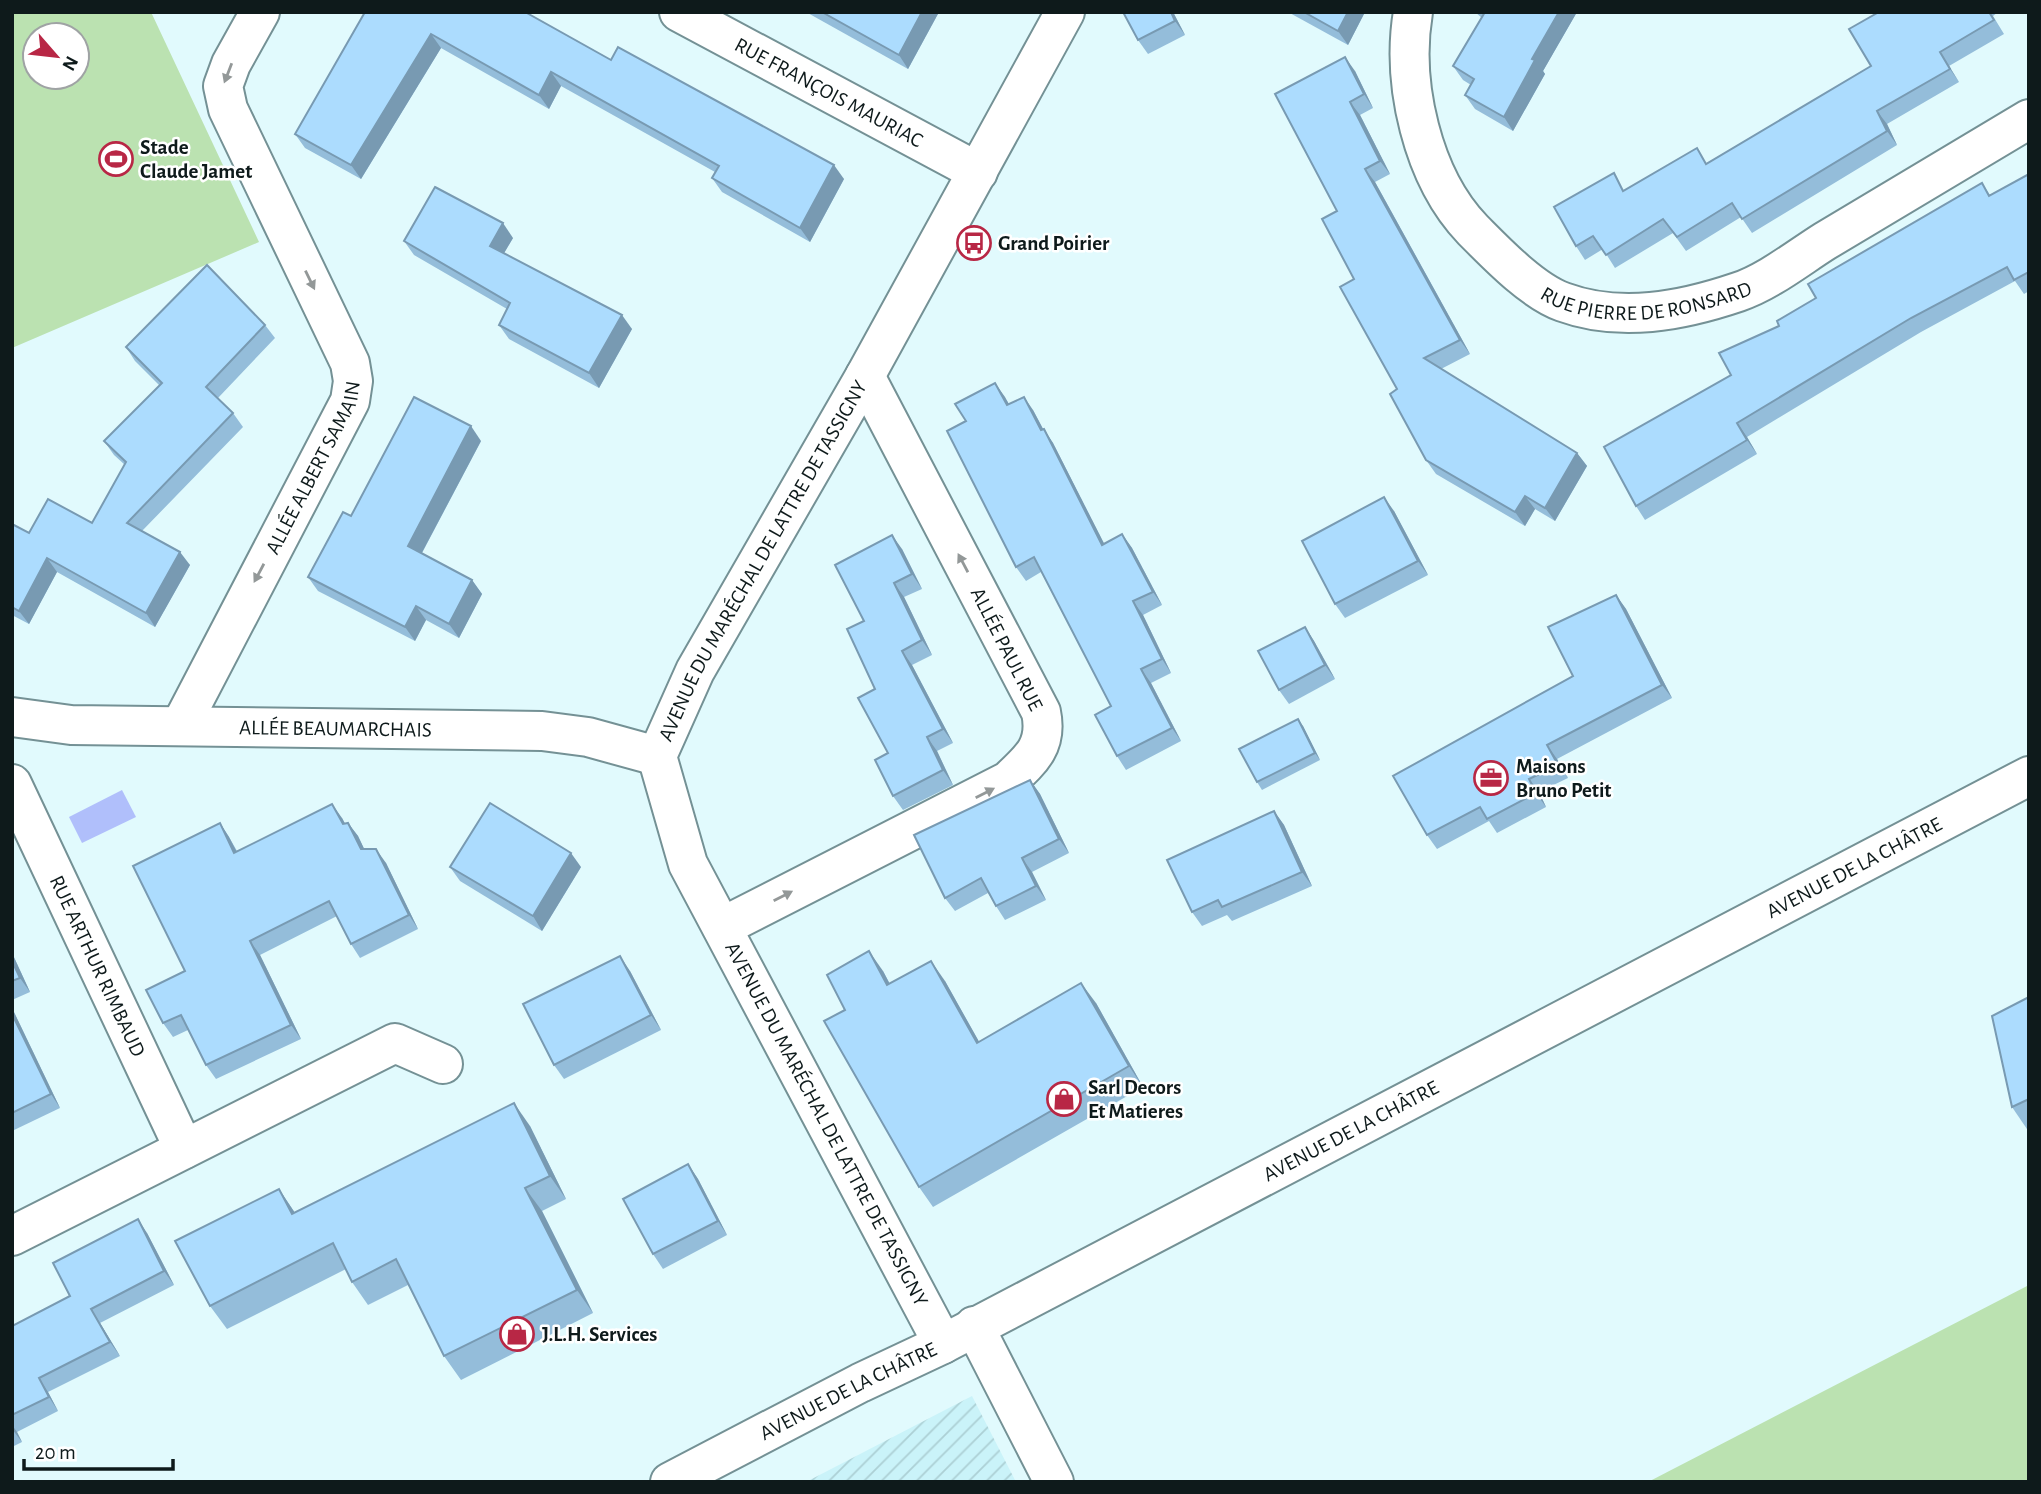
<svg xmlns="http://www.w3.org/2000/svg" width="2041" height="1494" viewBox="0 0 2041 1494" font-family="'Alegreya Sans',sans-serif">
<defs>
<pattern id="industrial-furrows" width="10" height="10" patternUnits="userSpaceOnUse" patternTransform="scale(1.75)"><rect width="10" height="10" fill="#caf3f9"/><path d="M-1 1l2-2M0 10L10 0M9 11l2-2" fill="none" stroke="#acd0d5"/></pattern>
</defs>
<rect width="100%" height="100%" fill="#e1fafd"/>
<polygon fill="url(#industrial-furrows)" points="972,1396 1016,1482 806,1482"/>
<g fill="#bbe2b1" fill-rule="evenodd">
<path d="M12,12H151L259,242L12,348ZM35,35H77V77H35Z"/>
<polygon points="2029,1285 2029,1482 1648,1482"/>
</g>
<polygon fill="#b0bffb" points="122,790 136,817 82,843 69,817"/>
<g fill="none" stroke-linecap="round" stroke-linejoin="round">
<g stroke="#749195" stroke-width="42">
<g id="minor">
<path id="s1" d="M679,12L978,172"/>
<path id="s2" d="M1413,12C1401,83 1422,177 1473,230C1496,253 1532,291 1563,302C1620,323 1682,311 1738,292C1768,282 1798,258 1825,241C1893,201 1961,160 2029,119"/>
<path id="s3" d="M12,717L71,725L542,731L588,737L657,756"/>
<path id="s4" d="M181,725L350,401L353,381L350,363L228,109L223,86L231,64L260,12"/>
<path id="s5" d="M12,784L184,1149"/>
<path d="M722,927L1008,781C1032,759 1048,745 1041,712L865,376"/>
<polyline points="12,1236 395,1043 443,1064"/>
<polyline points="974,1326 1054,1482"/>
<path id="s6" d="M943,1344L688,864L657,756L695,671L865,376L1065,12"/>
</g>
</g>
<g stroke="#749195" stroke-width="42">
<g id="major">
<path id="s7" d="M670,1482L860,1383L943,1344L2029,776"/>
</g>
</g>
<use href="#minor" stroke="#fff" stroke-width="38"/>
<use href="#major" stroke="#fff" stroke-width="38"/>
</g>
<g fill="#94bdda">
<polygon points="365,12 611,60 844,179 810,242 722,192 712,178 715,172 561,86 549,109 441,48 361,179 305,148 295,134"/>
<polygon points="806,12 939,12 908,69"/>
<polygon points="1173,12 1185,35 1148,54 1138,40"/>
<polygon points="1288,12 1365,12 1348,45"/>
<polygon points="1475,12 1577,12 1543,71 1545,74 1513,131 1475,109 1465,95 1471,85 1463,80 1453,66 1482,18"/>
<polygon points="1879,12 1998,12 1993,16 2004,34 1949,66 1959,82 1887,124 1897,145 1752,233 1741,217 1686,251 1673,233 1615,268 1603,249 1585,260 1576,246 1625,190 1707,163 1871,66"/>
<polygon points="1355,71 1373,108 1360,115 1390,174 1375,182 1470,354 1441,369 1577,453 1587,466 1555,521 1535,509 1525,526 1436,474 1426,460 1354,279 1337,211 1275,94"/>
<polygon points="2029,174 2029,291 2024,294 2015,281 1921,332 1747,437 1757,454 1645,520 1636,506 1731,375 1779,326 1816,298 1982,183 1990,195"/>
<polygon points="513,238 504,253 632,329 599,388 509,339 499,325 507,309 414,255 404,241"/>
<polygon points="265,325 275,338 218,398 233,413 243,427 142,531 190,565 155,627 57,572 29,624 12,615 12,524 29,533 92,523 125,465 114,455 104,441 160,386 135,361 126,347"/>
<polygon points="995,383 1009,404 1033,410 1043,429 1053,443 1104,544 1122,534 1132,548 1162,605 1143,615 1171,673 1151,683 1181,741 1126,770 1117,756 1111,706 1041,572 1026,581 1016,567 966,421"/>
<polygon points="481,441 422,553 472,580 482,594 459,638 426,620 415,641 318,591 308,577 351,516"/>
<polygon points="1394,511 1428,575 1345,618 1335,604"/>
<polygon points="902,549 922,589 904,597 932,655 912,665 953,743 937,751 953,785 903,810 893,796 888,753 875,689 864,621"/>
<polygon points="1616,595 1626,609 1672,698 1557,759 1568,778 1539,792 1546,807 1497,833 1489,821 1437,849 1427,835 1573,676"/>
<polygon points="1305,627 1314,641 1335,679 1289,704 1279,690"/>
<polygon points="1303,726 1320,760 1262,790 1257,782"/>
<polygon points="1030,780 1040,794 1069,853 1032,872 1046,900 1005,920 996,906 988,893 955,911 945,898"/>
<polygon points="1274,811 1284,825 1312,886 1232,921 1227,915 1202,926 1192,912"/>
<polygon points="342,818 345,824 348,823 358,836 364,849 386,863 418,929 360,958 351,944 337,916 260,955 301,1039 216,1079 206,1065 188,1030 173,1037 163,1023 185,971 220,823 229,837 237,851"/>
<polygon points="450,867 581,867 542,931 460,881"/>
<polygon points="12,953 30,992 12,1000"/>
<polygon points="630,971 661,1030 564,1079 554,1065"/>
<polygon points="883,971 890,984 945,981 979,1042 1096,1003 1143,1087 933,1207 919,1187 845,1010"/>
<polygon points="2029,997 2029,1132 2012,1107"/>
<polygon points="12,1008 60,1108 12,1131"/>
<polygon points="530,1126 566,1199 542,1211 593,1313 461,1380 444,1356 408,1285 368,1305 352,1282 346,1269 227,1329 210,1306 279,1189 295,1213"/>
<polygon points="688,1164 698,1179 727,1235 663,1269 653,1254"/>
<polygon points="147,1233 174,1285 100,1323 120,1356 48,1392 58,1411 17,1432 22,1442 12,1447 12,1326 70,1296"/>
</g>
<g fill="#789ab2">
<polygon points="922,12 939,12 908,69 899,55"/>
<polygon points="1171,12 1173,12 1185,35 1175,21"/>
<polygon points="1348,12 1365,12 1348,45 1338,31"/>
<polygon points="1559,12 1577,12 1543,71 1545,74 1513,131 1504,117 1532,59"/>
<polygon points="431,34 441,48 361,179 351,165"/>
<polygon points="1940,52 1949,66 1959,82 1950,69"/>
<polygon points="1345,57 1355,71 1373,108 1364,94"/>
<polygon points="551,72 561,86 549,109 539,95"/>
<polygon points="1350,102 1360,115 1390,174 1380,161"/>
<polygon points="1877,111 1887,124 1897,145 1887,131"/>
<polygon points="834,165 844,179 810,242 800,228"/>
<polygon points="1365,169 1375,182 1470,354 1460,340"/>
<polygon points="503,223 513,238 500,260 490,246"/>
<polygon points="622,315 632,329 599,388 589,373"/>
<polygon points="995,383 1005,397 1017,419 1007,405"/>
<polygon points="1024,397 1033,410 1051,444 1041,430"/>
<polygon points="1737,423 1747,437 1757,454 1747,440"/>
<polygon points="471,426 481,441 418,560 408,546"/>
<polygon points="1044,429 1053,443 1112,559 1102,545"/>
<polygon points="1577,453 1587,466 1555,521 1545,508"/>
<polygon points="1525,496 1535,509 1525,526 1515,512"/>
<polygon points="1384,497 1394,511 1428,575 1418,561"/>
<polygon points="1122,534 1132,548 1162,605 1153,592"/>
<polygon points="892,535 902,549 922,589 912,574"/>
<polygon points="180,552 190,565 155,627 146,613"/>
<polygon points="47,558 57,572 29,624 19,611"/>
<polygon points="472,580 482,594 459,638 449,624"/>
<polygon points="894,583 904,597 932,655 922,640"/>
<polygon points="1616,595 1626,609 1672,698 1662,685"/>
<polygon points="1133,601 1143,615 1171,673 1162,659"/>
<polygon points="416,606 426,620 415,641 405,627"/>
<polygon points="1305,627 1314,641 1335,679 1325,665"/>
<polygon points="902,651 912,665 953,743 943,729"/>
<polygon points="1141,669 1151,683 1181,741 1172,728"/>
<polygon points="1298,719 1303,726 1320,760 1315,753"/>
<polygon points="927,737 937,751 953,785 943,770"/>
<polygon points="1547,745 1557,759 1568,778 1558,765"/>
<polygon points="1529,779 1539,792 1546,807 1536,793"/>
<polygon points="1030,780 1040,794 1069,853 1059,839"/>
<polygon points="332,804 342,818 353,838 343,824"/>
<polygon points="1274,811 1284,825 1312,886 1302,872"/>
<polygon points="220,823 229,837 244,866 234,853"/>
<polygon points="348,823 358,836 371,863 361,849"/>
<polygon points="376,849 386,863 418,929 409,915"/>
<polygon points="571,853 581,867 542,931 533,916"/>
<polygon points="1022,858 1032,872 1046,900 1036,886"/>
<polygon points="250,941 260,955 301,1039 291,1025"/>
<polygon points="869,951 883,971 901,1006 887,985"/>
<polygon points="12,953 30,992 20,978 12,961"/>
<polygon points="620,956 630,971 661,1030 651,1015"/>
<polygon points="931,961 945,981 991,1063 977,1043"/>
<polygon points="1081,983 1096,1003 1143,1087 1129,1066"/>
<polygon points="12,1008 60,1108 51,1094 12,1014"/>
<polygon points="514,1103 530,1126 566,1199 550,1176"/>
<polygon points="688,1164 698,1179 727,1235 718,1221"/>
<polygon points="525,1188 542,1211 593,1313 577,1290"/>
<polygon points="279,1189 295,1213 292,1214"/>
<polygon points="138,1219 147,1233 174,1285 164,1271"/>
<polygon points="91,1309 100,1323 120,1356 110,1342"/>
<polygon points="39,1378 48,1392 58,1411 49,1397"/>
<polygon points="12,1425 17,1432 22,1442 12,1429"/>
</g>
<g fill="#acdcfe" stroke="#789ab2" stroke-width="2">
<polygon points="365,12 525,12 611,60 618,47 834,165 800,228 712,178 719,166 551,72 539,95 431,34 351,165 295,134"/>
<polygon points="822,12 922,12 899,55"/>
<polygon points="1123,12 1171,12 1175,21 1138,40"/>
<polygon points="1304,12 1348,12 1338,31"/>
<polygon points="1485,12 1559,12 1532,59 1535,60 1504,117 1465,95 1474,79 1453,66"/>
<polygon points="1879,12 1989,12 1994,20 1940,52 1950,69 1877,111 1887,131 1742,219 1732,203 1677,237 1663,219 1606,255 1593,236 1576,246 1554,207 1614,173 1623,191 1697,148 1706,164 1871,66 1849,29"/>
<polygon points="1345,57 1364,94 1350,102 1380,161 1365,169 1460,340 1424,358 1577,453 1545,508 1525,496 1515,512 1426,460 1390,394 1397,389 1340,287 1354,279 1322,219 1337,211 1275,94"/>
<polygon points="2029,174 2029,272 2014,280 2007,267 1911,318 1737,423 1747,440 1636,506 1604,447 1731,375 1719,353 1779,326 1777,321 1816,298 1808,284 1982,183 1989,196"/>
<polygon points="435,187 503,223 490,246 622,315 589,373 499,325 510,303 404,241"/>
<polygon points="207,265 265,325 206,387 233,413 127,523 180,552 146,613 47,558 19,611 12,607 12,524 29,533 48,499 92,523 126,462 104,441 162,383 126,347"/>
<polygon points="995,383 1007,405 1024,397 1041,430 1044,429 1102,545 1122,534 1153,592 1133,601 1162,659 1141,669 1172,728 1117,756 1095,715 1111,706 1034,557 1016,567 947,431 966,421 955,404"/>
<polygon points="414,397 471,426 408,546 472,580 449,624 416,606 405,627 308,577 343,512 351,516"/>
<polygon points="1384,497 1418,561 1335,604 1302,541"/>
<polygon points="892,535 912,574 894,583 922,640 902,651 943,729 927,737 943,770 893,796 875,760 888,753 858,698 875,689 847,629 864,621 835,565"/>
<polygon points="1616,595 1662,685 1547,745 1558,765 1529,779 1536,793 1487,819 1480,807 1427,835 1393,776 1573,676 1548,627"/>
<polygon points="1305,627 1325,665 1279,690 1258,651"/>
<polygon points="1298,719 1315,753 1257,782 1239,749"/>
<polygon points="1030,780 1059,839 1022,858 1036,886 996,906 981,878 945,898 914,835"/>
<polygon points="490,803 571,853 533,916 450,867"/>
<polygon points="332,804 343,824 348,823 361,849 376,849 409,915 351,944 329,901 250,941 291,1025 206,1065 181,1015 163,1023 146,990 185,971 133,866 220,823 234,853"/>
<polygon points="1274,811 1302,872 1222,907 1218,900 1192,912 1167,860"/>
<polygon points="869,951 887,985 931,961 977,1043 1081,983 1129,1066 919,1187 824,1021 845,1010 827,975"/>
<polygon points="620,956 651,1015 554,1065 523,1004"/>
<polygon points="12,961 20,978 12,981"/>
<polygon points="2029,997 2029,1099 2012,1107 1992,1016"/>
<polygon points="12,1014 51,1094 12,1113"/>
<polygon points="514,1103 550,1176 525,1188 577,1290 444,1356 396,1259 352,1282 333,1243 210,1306 175,1241 279,1189 292,1214"/>
<polygon points="688,1164 718,1221 653,1254 623,1199"/>
<polygon points="138,1219 164,1271 91,1309 110,1342 39,1378 49,1397 12,1415 12,1326 70,1296 53,1263"/>
</g>
<defs><path id="oneway-solid" d="M-6-.8H1V-3.2L6.5 0L1 3.2V.8H-6Z" transform="scale(1.75)"/></defs>
<g fill="#939898">
<use href="#oneway-solid" transform="translate(228 73) rotate(111)"/>
<use href="#oneway-solid" transform="translate(310 280) rotate(64)"/>
<use href="#oneway-solid" transform="translate(963 563) rotate(-118)"/>
<use href="#oneway-solid" transform="translate(259 573) rotate(118)"/>
<use href="#oneway-solid" transform="translate(985 793) rotate(-27)"/>
<use href="#oneway-solid" transform="translate(783 896) rotate(-27)"/>
</g>
<defs>
<g id="stadium-ring" transform="scale(1.75)"><circle r="9.5" fill="#fff" stroke="#b82745" stroke-width="1.5"/><path d="M0-5a6.5 5 0 1 0 0 10a6.5 5 0 1 0 0-10ZM-3.5-1.8h7v3.6h-7Z" fill="#b82745"/></g>
<g id="bus-ring" transform="scale(1.75)"><circle r="9.5" fill="#fff" stroke="#b82745" stroke-width="1.5"/><path d="M-5-6H5V4H4V6H2V4H-2V6H-4V4H-5ZM-3.5-4V0h7V-4ZM-3.5 1.2v1.5H-2V1.2ZM2 1.2v1.5H3.5V1.2Z" fill="#b82745"/></g>
<g id="office-ring" transform="scale(1.75)"><circle r="9.5" fill="#fff" stroke="#b82745" stroke-width="1.5"/><path d="M-6-3h4V-5.5h4V-3h4V5H-6ZM-1-4.5V-3h2v-1.5ZM-6 0V1H6V0Z" fill="#b82745"/></g>
<g id="shop-ring" transform="scale(1.75)"><circle r="9.5" fill="#fff" stroke="#b82745" stroke-width="1.5"/><path d="M-5-2.5h2.3a2.7 3.5 0 0 1 5.4 0H5L5.5 6h-11ZM-1.5-2.5h3a1.5 2.3 0 0 0-3 0Z" fill="#b82745"/></g>
</defs>
<g fill-rule="evenodd">
<use href="#stadium-ring" x="116" y="159"/>
<use href="#bus-ring" x="974" y="243"/>
<use href="#office-ring" x="1491" y="778"/>
<use href="#shop-ring" x="1064" y="1099"/>
<use href="#shop-ring" x="517" y="1334"/>
</g>
<g text-anchor="middle" stroke-width="5" stroke-linejoin="round" paint-order="stroke">
<g font-size="21" fill="#0e1a1b" stroke="#fff">
<text dy="7" stroke="none"><textPath href="#s1" startOffset="170">RUE FRANÇOIS MAURIAC</textPath></text>
<text dy="7" stroke="none"><textPath href="#s2" startOffset="434">RUE PIERRE DE RONSARD</textPath></text>
<text dy="7" stroke="none"><textPath href="#s4" startOffset="290">ALLÉE ALBERT SAMAIN</textPath></text>
<text dy="7" stroke="none"><textPath href="#s6" startOffset="878">AVENUE DU MARÉCHAL DE LATTRE DE TASSIGNY</textPath></text>
<text transform="translate(1007 649) rotate(63)" y="7">ALLÉE PAUL RUE</text>
<text dy="7" stroke="none"><textPath href="#s3" startOffset="324">ALLÉE BEAUMARCHAIS</textPath></text>
<text dy="7" stroke="none"><textPath href="#s7" startOffset="1334">AVENUE DE LA CHÂTRE</textPath></text>
<text dy="7" stroke="none"><textPath href="#s5" startOffset="201">RUE ARTHUR RIMBAUD</textPath></text>
<text transform="translate(827 1124) rotate(62)" y="7">AVENUE DU MARÉCHAL DE LATTRE DE TASSIGNY</text>
<text dy="7" stroke="none"><textPath href="#s7" startOffset="766">AVENUE DE LA CHÂTRE</textPath></text>
<text dy="7" stroke="none"><textPath href="#s7" startOffset="200">AVENUE DE LA CHÂTRE</textPath></text>
</g>
<g font-size="21" font-weight="bold" fill="#0e1a1b" stroke="#fff" text-anchor="start">
<text x="140" y="154">Stade<tspan x="140" dy="24">Claude Jamet</tspan></text>
<text x="998" y="250">Grand Poirier</text>
<text x="1516" y="773">Maisons<tspan x="1516" dy="24">Bruno Petit</tspan></text>
<text x="1088" y="1094">Sarl Decors<tspan x="1088" dy="24">Et Matieres</tspan></text>
<text x="542" y="1341">J.L.H. Services</text>
</g>
</g>
<rect width="2041" height="1494" fill="none" stroke="#0e1a1b" stroke-width="28"/>
<g transform="translate(56 56) rotate(118)"><circle r="33" fill="#ffffff" stroke="#9fa3a4" stroke-width="2"/>
<path d="M0-5L12 26L0 18L-12 26Z" fill="#b82745"/>
<text y="-10" font-size="19" font-weight="bold" text-anchor="middle" fill="#0e1a1b">N</text>
</g>
<path d="M24 1459v10h149v-10" fill="none" stroke="#0e1a1b" stroke-width="3.5"/>
<text x="35" y="1459" font-size="21" fill="#0e1a1b" stroke="#ffffff" stroke-width="5" paint-order="stroke">20 m</text>
</svg>
